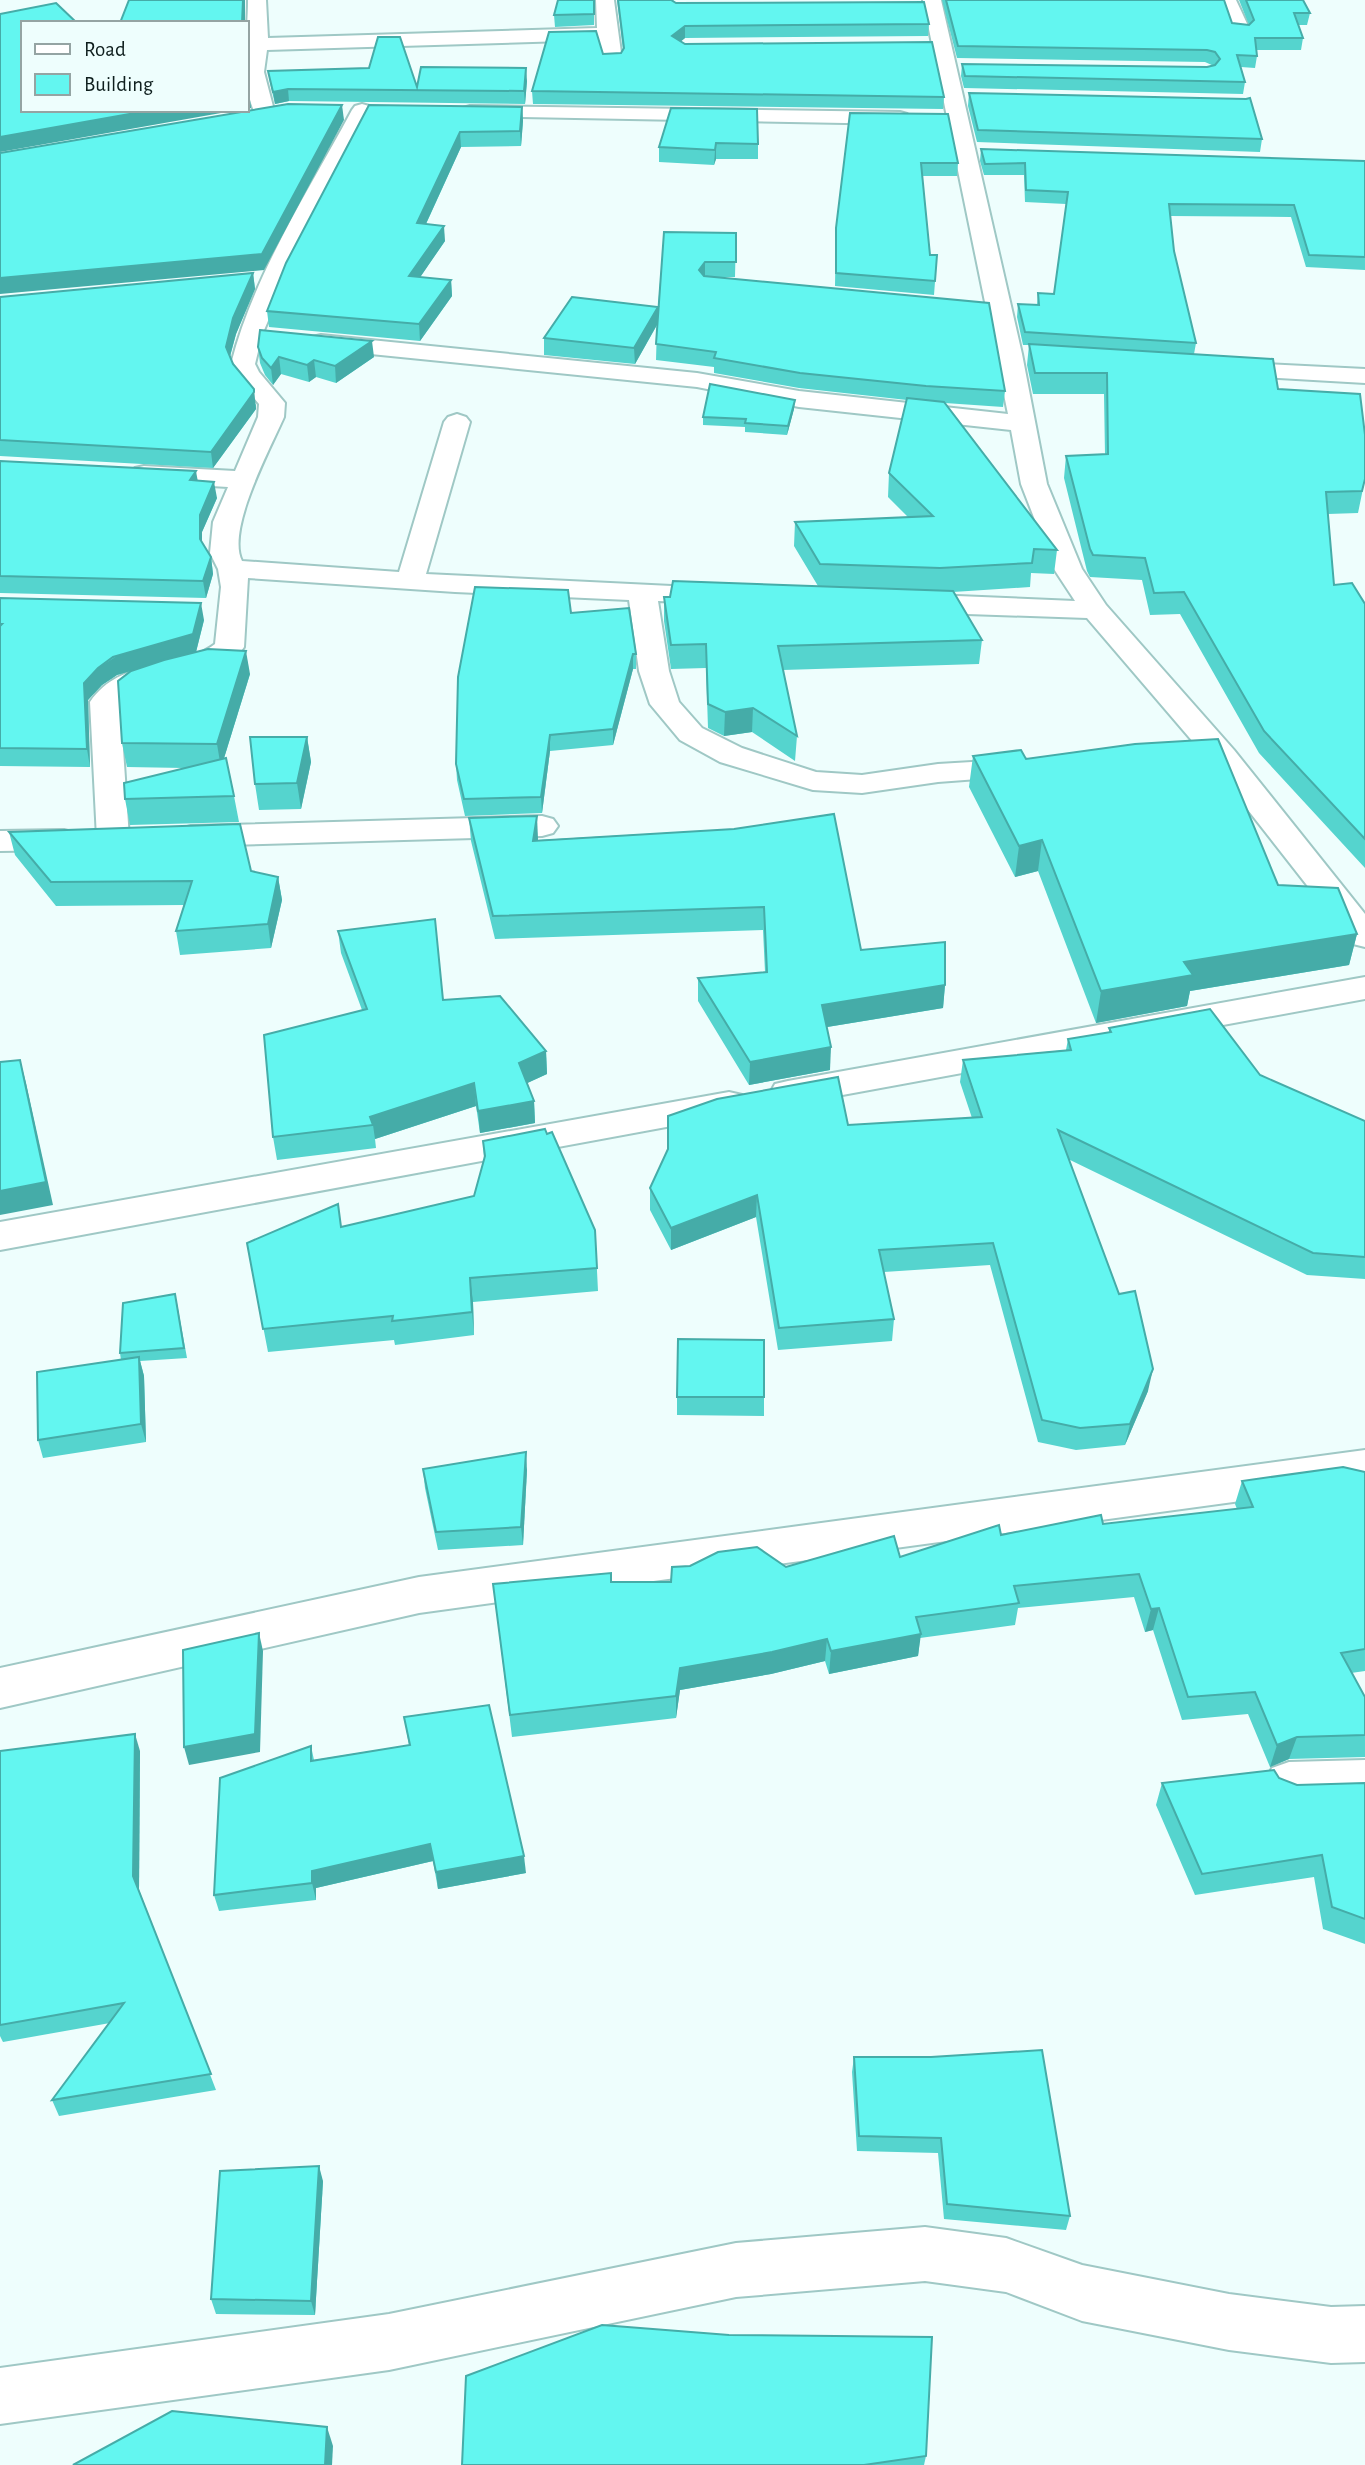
<svg xmlns="http://www.w3.org/2000/svg" width="1365" height="2465" viewBox="0 0 1365 2465" font-family="'Alegreya Sans',sans-serif">
<rect width="100%" height="100%" fill="#eefefd"/>
<g fill="none" stroke-linecap="round" stroke-linejoin="round">
<g stroke="#9fc8c5" stroke-width="4">
<g id="minor">
<path d="M248,0H266L268,38L597,28L596,0H614L622,60L619,64H605L598,40L267,50L264,72L275,114L272,118H258C239,90 248,34 248,0Z"/>
<polygon points="923,0 941,0 1022,354 1047,484 1082,569 1106,605 1234,750 1365,914 1365,947 1353,944 1212,764 1087,618 909,612 899,609 895,603 899,597 909,594 1075,601 1054,569 1021,484 1011,430 799,407 697,387 321,349 312,347 309,342 312,337 321,335 697,373 799,391 1008,414"/>
<polygon points="1218,0 1236,0 1250,30 1247,34 1233,34"/>
<path d="M362,104L369,106L372,110L286,278L262,335L255,364L259,372L285,403L284,417C270,449 226,530 242,561L399,572L444,422L448,417L457,414L466,417L470,422L426,574L733,589L737,595L733,601L723,604L658,601L669,671L679,702L702,728L742,748L816,772L862,775L938,764L1022,759L1033,761L1038,768L1033,775L938,782L862,793L813,790L720,762L680,740L650,704L639,671L629,600L455,592L248,578L244,647C216,688 156,668 120,704L129,838L124,845L113,848L102,845L97,838L90,702C123,655 175,674 215,644L221,587L218,569L210,553L213,522L228,487L144,482L135,480L131,474L135,468L144,466L235,471L258,417L259,404L238,379L231,364C253,276 309,190 352,110L355,106Z"/>
<polygon points="470,106 900,112 907,114 910,118 907,122 900,124 463,116 460,112 463,108"/>
<polygon points="1222,362 1365,369 1365,383 1213,374 1210,369 1213,364"/>
<polygon points="542,816 553,819 558,826 553,833 542,836 191,846 180,843 175,836 180,829 191,826"/>
<polygon points="64,830 75,833 80,840 75,847 64,850 0,851 0,831"/>
<polygon points="1365,977 1365,999 788,1105 775,1102 770,1093 775,1084 788,1081"/>
<polygon points="729,1092 742,1095 747,1104 742,1113 0,1250 0,1222"/>
<polygon points="1365,1450 1365,1484 419,1613 0,1708 0,1668 419,1577"/>
<polygon points="1365,1760 1365,1802 1289,1804 1272,1798 1265,1783 1272,1768 1289,1762"/>
<polygon points="925,2227 1006,2238 1082,2265 1229,2294 1331,2307 1365,2306 1365,2362 1331,2363 1229,2350 1082,2321 1006,2292 925,2281 736,2297 389,2370 0,2424 0,2368 389,2314 736,2243"/>
</g>
</g>
<use href="#minor" fill="#fff" fill-rule="evenodd"/>
</g>
<g fill="#55d4ce">
<polygon points="594,0 594,25 555,27 554,15"/>
<polygon points="617,0 673,0 676,3 929,24 928,36 685,38 681,41 685,44 944,97 943,109 533,104 532,91 603,54 621,53 623,50"/>
<polygon points="942,0 1224,0 1232,23 1249,25 1239,0 1303,0 1310,13 1307,25 1298,25 1303,38 1301,50 1256,50 1257,56 1255,68 1241,67 1245,82 1243,94 964,88 961,76 962,64 1207,67 1214,66 1205,62 957,58"/>
<polygon points="268,71 417,87 527,81 525,104 289,101 275,104 270,83"/>
<polygon points="969,93 1262,139 1260,152 977,142 968,106"/>
<polygon points="369,105 522,107 523,121 521,146 461,147 426,224 445,241 420,277 451,280 452,296 420,341 269,327 267,311"/>
<polygon points="671,108 758,144 758,159 716,159 714,165 659,162 659,147"/>
<polygon points="850,113 958,163 957,176 922,176 930,255 937,255 934,295 835,286 836,228"/>
<polygon points="981,149 1365,161 1365,270 1306,267 1291,217 1170,216 1174,251 1196,343 1194,354 1278,389 1365,479 1358,513 1328,514 1334,585 1365,604 1365,868 1259,753 1180,614 1150,615 1142,580 1090,577 1087,571 1064,478 1066,456 1105,455 1104,394 1033,394 1027,365 1029,345 1023,345 1017,317 1018,304 1037,305 1038,293 1054,294 1066,204 1025,202 1024,175 984,175 980,161"/>
<polygon points="664,232 736,233 735,277 715,277 1005,391 1003,407 945,403 1057,550 1054,574 1031,573 1030,587 953,592 982,640 979,664 783,670 797,736 795,761 752,732 724,736 708,728 706,668 671,669 664,621 664,597 818,586 794,546 795,522 908,517 888,497 889,473 907,400 799,388 714,373 714,367 656,360 657,325 635,364 544,355 544,338 658,307"/>
<polygon points="253,273 255,289 236,334 230,357 256,405 256,409 213,468 0,456 0,297"/>
<polygon points="258,347 374,357 336,383 316,377 309,382 281,374 273,385 265,375 260,363"/>
<polygon points="794,409 787,435 745,432 745,427 703,425 703,417"/>
<polygon points="0,461 198,480 217,498 202,532 202,543 211,557 213,574 206,598 0,593"/>
<polygon points="0,599 204,620 196,652 250,674 224,758 234,796 239,822 130,825 125,799 184,768 127,767 122,743 143,667 117,675 102,685 88,700 90,767 0,766"/>
<polygon points="571,613 636,654 636,669 633,669 613,745 550,751 542,813 465,816 457,780 456,764"/>
<polygon points="307,737 311,762 301,809 259,810 255,784"/>
<polygon points="973,756 1026,759 1278,885 1357,934 1349,965 1190,991 1187,1006 1096,1023 1038,871 1015,877 969,787"/>
<polygon points="469,818 538,840 734,829 861,950 945,985 943,1008 827,1027 830,1070 749,1085 698,1001 698,978 765,972 763,930 495,939 471,841"/>
<polygon points="9,832 251,871 278,877 282,900 271,948 180,955 176,931 184,905 56,906 15,855"/>
<polygon points="338,931 443,1000 546,1051 547,1074 527,1083 534,1101 535,1123 480,1133 476,1106 375,1139 376,1148 277,1160 273,1137 362,1010 341,953"/>
<polygon points="1109,1028 1260,1075 1365,1121 1365,1279 1307,1275 1068,1159 1148,1391 1125,1445 1076,1450 1038,1442 990,1265 884,1272 894,1319 892,1341 778,1350 756,1217 671,1250 650,1210 650,1188 848,1125 972,1118 960,1082 963,1060 1066,1050 1068,1039 1109,1032"/>
<polygon points="483,1141 595,1230 598,1291 473,1302 474,1335 395,1345 394,1340 268,1352 247,1243 342,1227 474,1196 484,1159"/>
<polygon points="177,1303 187,1358 140,1361 144,1376 146,1442 43,1458 38,1440 121,1360 120,1353"/>
<polygon points="677,1397 764,1397 764,1416 677,1415"/>
<polygon points="423,1470 527,1470 523,1545 438,1550 425,1488"/>
<polygon points="1365,1472 1365,1671 1351,1673 1365,1697 1365,1757 1289,1759 1270,1767 1248,1714 1182,1720 1153,1630 1145,1632 1134,1597 1018,1608 1015,1625 920,1638 918,1656 829,1674 825,1661 771,1674 680,1690 676,1718 512,1737 493,1584 671,1582 786,1567 900,1557 1001,1535 1237,1509 1235,1504 1242,1481"/>
<polygon points="404,1717 526,1873 438,1889 433,1861 316,1888 316,1900 219,1911 214,1895 311,1746 314,1760 409,1745"/>
<polygon points="140,1751 139,1890 216,2090 59,2116 52,2100 110,2023 3,2042 0,2036 0,2025"/>
<polygon points="1279,1778 1297,1785 1365,1783 1365,1944 1323,1929 1314,1877 1195,1895 1156,1805 1162,1783"/>
<polygon points="854,2057 1070,2216 1066,2230 944,2219 938,2153 857,2151 852,2072"/>
<polygon points="323,2181 315,2315 216,2314 211,2299"/>
<polygon points="926,2456 924,2465 462,2465"/>
</g>
<g fill="#45aca8">
<polygon points="243,0 245,0 245,23 242,23"/>
<polygon points="685,26 685,38 673,48 672,36"/>
<polygon points="526,68 527,81 525,104 524,91"/>
<polygon points="288,89 289,101 275,104 273,92"/>
<polygon points="249,93 251,108 247,109 247,94"/>
<polygon points="342,105 344,120 264,270 0,294 0,278"/>
<polygon points="522,107 523,121 521,146 520,131"/>
<polygon points="152,110 238,110 0,152 0,137"/>
<polygon points="460,132 461,147 419,239 417,223"/>
<polygon points="716,143 716,159 714,165 715,150"/>
<polygon points="444,226 445,241 410,292 409,276"/>
<polygon points="705,262 705,277 699,270"/>
<polygon points="253,273 255,289 236,334 228,363 226,347 233,318"/>
<polygon points="451,280 452,296 420,341 419,324"/>
<polygon points="658,307 658,323 635,364 634,348"/>
<polygon points="372,341 374,357 336,383 335,366"/>
<polygon points="279,357 281,374 273,385 271,368"/>
<polygon points="314,360 316,377 309,382 307,365"/>
<polygon points="254,389 256,409 213,468 211,452"/>
<polygon points="795,400 794,409 787,435 788,426"/>
<polygon points="196,471 199,488 190,480"/>
<polygon points="214,482 217,498 202,532 202,556 200,539 200,515"/>
<polygon points="211,557 213,574 206,598 203,581"/>
<polygon points="201,603 204,620 196,652 117,675 102,685 88,700 90,767 87,749 84,683 98,668"/>
<polygon points="246,651 250,674 221,768 217,744"/>
<polygon points="633,654 633,669 613,745 613,729"/>
<polygon points="753,708 752,732 724,736 725,712"/>
<polygon points="550,735 550,751 542,813 541,797"/>
<polygon points="307,737 311,762 301,809 297,783"/>
<polygon points="537,816 538,839 535,863 533,841"/>
<polygon points="1042,840 1038,871 1015,877 1019,846"/>
<polygon points="278,877 282,900 271,948 268,924"/>
<polygon points="1357,934 1349,965 1190,991 1187,1006 1096,1023 1101,991 1184,962"/>
<polygon points="945,985 943,1008 821,1028 822,1005"/>
<polygon points="831,1047 830,1070 749,1085 750,1062"/>
<polygon points="546,1051 547,1074 521,1086 519,1063"/>
<polygon points="20,1060 26,1083 53,1205 0,1215 0,1191"/>
<polygon points="474,1083 476,1106 375,1139 373,1125 370,1117"/>
<polygon points="534,1101 535,1123 480,1133 478,1111"/>
<polygon points="757,1195 756,1217 671,1250 671,1228"/>
<polygon points="470,1278 473,1302 474,1335 472,1312"/>
<polygon points="139,1357 144,1376 146,1442 141,1424"/>
<polygon points="1153,1369 1148,1391 1125,1445 1130,1424"/>
<polygon points="526,1452 527,1470 523,1545 521,1527"/>
<polygon points="1159,1608 1153,1630 1145,1632 1151,1609"/>
<polygon points="259,1633 263,1651 260,1752 189,1765 184,1747"/>
<polygon points="921,1634 918,1656 829,1674 831,1651"/>
<polygon points="827,1639 825,1661 771,1674 680,1690 676,1718 676,1696 680,1668"/>
<polygon points="135,1734 140,1751 139,1892 133,1876"/>
<polygon points="1297,1737 1289,1759 1270,1767 1277,1745"/>
<polygon points="430,1844 433,1861 316,1888 316,1900 312,1883 312,1871"/>
<polygon points="524,1856 526,1873 438,1889 436,1872"/>
<polygon points="319,2166 323,2181 315,2315 311,2301"/>
<polygon points="327,2427 333,2446 332,2465 325,2465"/>
</g>
<g fill="#63f6f0" stroke="#45aca8" stroke-width="2">
<polygon points="129,0 243,0 242,23 120,23"/>
<polygon points="558,0 594,0 594,14 554,15"/>
<polygon points="618,0 671,0 676,3 924,2 929,24 685,26 672,36 685,44 932,42 944,97 532,91 549,32 596,31 603,54 621,53 624,48"/>
<polygon points="946,0 1224,0 1232,23 1249,25 1254,20 1246,0 1303,0 1310,13 1294,13 1303,38 1255,38 1257,56 1237,55 1245,82 965,76 962,64 1207,67 1215,65 1220,59 1215,52 1207,50 958,46"/>
<polygon points="56,3 77,23 23,23 23,110 152,110 0,137 0,14"/>
<polygon points="378,37 400,37 417,87 421,67 526,68 524,91 288,89 273,92 268,71 369,68"/>
<polygon points="969,93 1246,99 1250,98 1262,139 978,130"/>
<polygon points="288,104 342,105 262,254 0,278 0,153"/>
<polygon points="369,105 522,107 520,131 460,132 417,223 444,226 409,276 451,280 419,324 267,311 286,263"/>
<polygon points="671,108 757,109 758,144 716,143 715,150 659,147"/>
<polygon points="850,113 948,114 958,163 921,163 930,255 937,255 935,281 836,273 836,228"/>
<polygon points="981,149 1365,161 1365,257 1309,255 1294,205 1169,204 1174,251 1196,343 1025,332 1018,304 1039,305 1038,293 1054,294 1068,192 1026,190 1025,163 985,164"/>
<polygon points="664,232 736,233 736,262 705,262 699,270 704,276 989,303 1005,391 926,386 800,373 714,358 716,352 656,344"/>
<polygon points="253,273 233,318 226,347 233,364 254,389 254,392 211,452 0,440 0,297"/>
<polygon points="572,297 658,307 634,348 544,338"/>
<polygon points="260,330 372,341 335,366 314,360 307,365 279,357 271,368 262,358 258,347"/>
<polygon points="1029,344 1273,359 1278,389 1360,394 1365,435 1365,479 1362,491 1326,492 1334,585 1352,583 1365,604 1365,839 1264,731 1184,592 1154,593 1145,558 1093,555 1090,549 1066,456 1108,454 1107,373 1035,373"/>
<polygon points="710,384 795,400 788,426 745,423 746,419 703,417"/>
<polygon points="907,398 944,402 1057,550 1034,549 1032,563 940,568 820,564 795,522 933,516 889,473"/>
<polygon points="0,461 196,471 190,480 214,482 200,515 200,539 211,557 203,581 0,576"/>
<polygon points="673,581 953,591 982,640 778,646 797,736 753,708 725,712 708,704 706,644 671,645 664,597 670,597"/>
<polygon points="475,587 568,590 571,613 629,608 636,654 633,654 613,729 550,735 541,797 464,799 456,764 458,677"/>
<polygon points="0,598 201,603 193,634 113,657 98,668 84,683 87,749 0,748 0,626 2,624 0,624"/>
<polygon points="208,649 246,651 217,744 122,743 118,681 131,671 164,660"/>
<polygon points="250,737 307,737 297,783 255,784"/>
<polygon points="1218,739 1278,885 1338,888 1357,934 1184,962 1193,975 1101,991 1042,840 1019,846 973,756 1021,750 1026,759 1135,744"/>
<polygon points="226,758 234,796 125,799 124,783"/>
<polygon points="834,814 861,950 945,942 945,985 822,1005 831,1047 750,1062 698,978 767,972 764,907 493,916 469,818 537,816 533,841 734,829"/>
<polygon points="240,824 251,871 278,877 268,924 176,931 192,881 51,882 9,832"/>
<polygon points="435,919 443,1000 500,996 546,1051 519,1063 534,1101 478,1111 474,1083 370,1117 373,1125 273,1137 264,1035 367,1009 338,931"/>
<polygon points="1210,1009 1260,1075 1365,1121 1365,1257 1313,1253 1058,1130 1119,1294 1135,1291 1153,1369 1130,1424 1080,1428 1042,1420 993,1243 879,1250 894,1319 779,1328 757,1195 671,1228 650,1188 668,1149 668,1116 717,1099 838,1077 848,1125 982,1117 963,1060 1071,1050 1068,1039 1111,1032 1109,1028"/>
<polygon points="20,1060 46,1182 0,1191 0,1062"/>
<polygon points="545,1129 547,1134 552,1132 595,1230 597,1268 470,1278 472,1312 392,1321 393,1316 263,1329 247,1243 338,1204 341,1227 474,1196 485,1156 483,1141"/>
<polygon points="175,1294 184,1348 120,1353 123,1303"/>
<polygon points="678,1339 764,1340 764,1397 677,1397"/>
<polygon points="139,1357 141,1424 38,1440 37,1372"/>
<polygon points="526,1452 521,1527 436,1532 423,1469"/>
<polygon points="1343,1467 1365,1472 1365,1649 1341,1653 1365,1697 1365,1735 1297,1737 1277,1745 1255,1692 1188,1697 1159,1608 1151,1609 1139,1574 1014,1586 1019,1603 916,1617 921,1634 831,1651 827,1639 772,1652 680,1668 676,1696 510,1715 493,1584 611,1573 611,1582 671,1582 672,1567 690,1566 718,1552 757,1547 786,1567 894,1536 900,1557 999,1525 1001,1535 1101,1515 1103,1524 1253,1507 1242,1481"/>
<polygon points="259,1633 255,1734 184,1747 183,1650"/>
<polygon points="489,1705 524,1856 436,1872 430,1844 312,1871 312,1883 214,1895 220,1778 311,1746 311,1761 410,1745 404,1717"/>
<polygon points="135,1734 133,1876 211,2074 52,2100 124,2003 0,2025 0,1751"/>
<polygon points="1274,1770 1279,1778 1297,1785 1365,1783 1365,1919 1332,1907 1322,1855 1202,1874 1162,1783"/>
<polygon points="1042,2050 1070,2216 947,2204 941,2138 859,2136 854,2057 931,2057"/>
<polygon points="319,2166 311,2301 211,2299 220,2171"/>
<polygon points="602,2325 729,2335 932,2337 926,2456 864,2465 462,2465 466,2376"/>
<polygon points="172,2411 327,2427 325,2465 73,2465"/>
</g>
<rect x="21" y="21" width="228" height="91" fill="#eefefd" stroke="#94a4a3" stroke-width="2"/>
<rect x="35" y="44" width="35" height="10" fill="#ffffff" stroke="#94a4a3" stroke-width="2"/>
<text x="84" y="56" font-size="21" fill="#0e1e1d">Road</text>
<rect x="35" y="74" width="35" height="21" fill="#63f6f0" stroke="#94a4a3" stroke-width="2"/>
<text x="84" y="91" font-size="21" fill="#0e1e1d">Building</text>
</svg>
